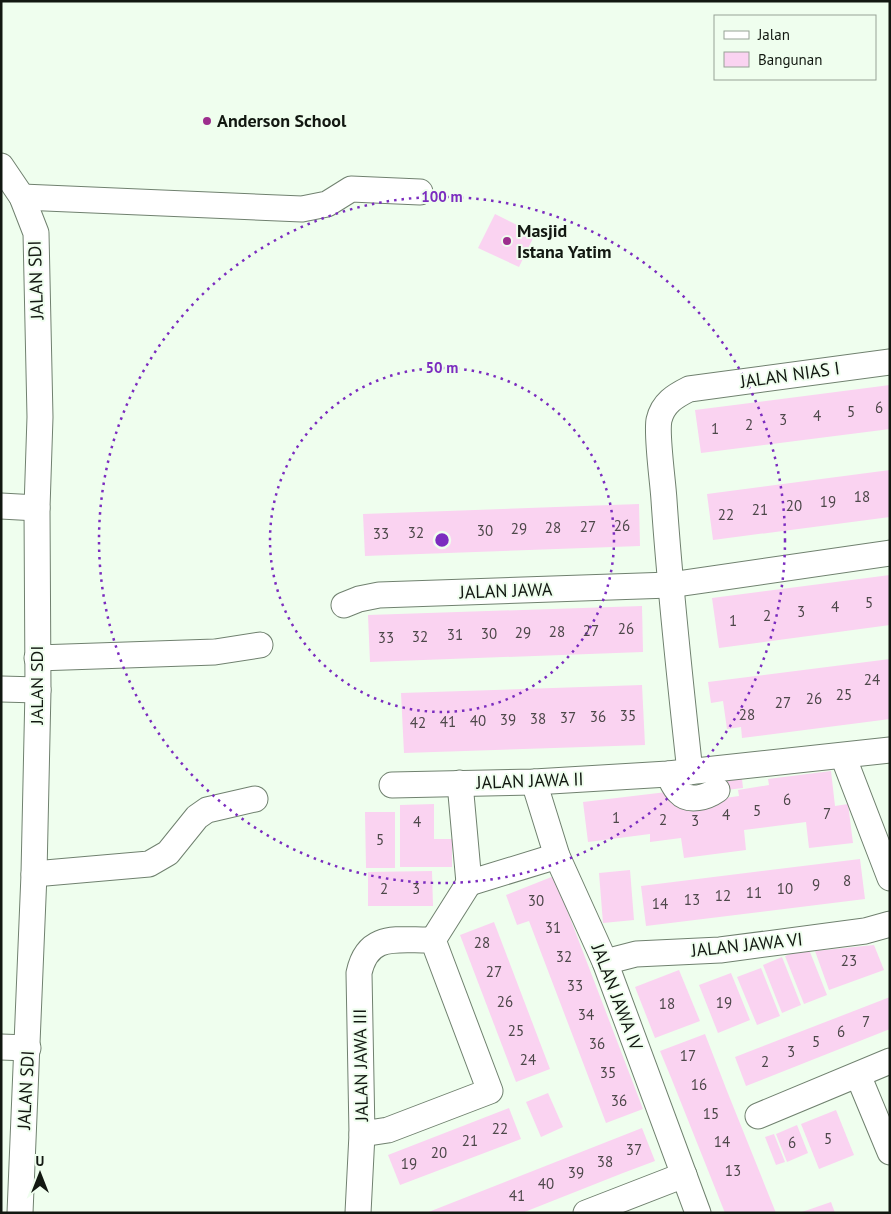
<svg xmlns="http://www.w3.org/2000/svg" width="891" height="1214" viewBox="0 0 891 1214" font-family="'PT Sans',sans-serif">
<rect width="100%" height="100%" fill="#effeee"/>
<g fill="#fad3f1">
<polygon points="495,214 535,234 519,267 478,248"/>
<polygon points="890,385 890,429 701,453 695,410"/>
<polygon points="890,470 890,517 713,540 707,494"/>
<polygon points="639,504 640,546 365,556 363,514"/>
<polygon points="890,575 890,625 719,648 712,598"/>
<polygon points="642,606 643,652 370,662 368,615"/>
<polygon points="890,659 890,719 742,738 741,727 727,729 723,701 711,703 708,682"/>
<polygon points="642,685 645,745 404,753 401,693"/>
<polygon points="741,770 743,788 726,790 724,772"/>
<polygon points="831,771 835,806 848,804 853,843 809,848 806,822 744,830 746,850 684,858 681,838 650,842 650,834 588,842 583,802 675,791 677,805 739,796 738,790 769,785 768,779"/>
<polygon points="434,804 434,839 452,839 452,867 400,867 400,805"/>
<polygon points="365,812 395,812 395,868 366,868"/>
<polygon points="860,859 865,899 646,926 641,886"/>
<polygon points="630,870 634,920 603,923 599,873"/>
<polygon points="432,871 433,906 368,906 368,872"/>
<polygon points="554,876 643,1109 606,1123 529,921 517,925 506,895"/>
<polygon points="494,922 550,1069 516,1082 460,935"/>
<polygon points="874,945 884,970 829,990 815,951"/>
<polygon points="808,947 827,995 804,1004 785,956"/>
<polygon points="782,957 801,1005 782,1013 763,965"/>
<polygon points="761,968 780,1016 757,1025 737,977"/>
<polygon points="679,970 700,1021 655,1038 635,987"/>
<polygon points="731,973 750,1020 718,1033 699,985"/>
<polygon points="890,997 890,1029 746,1086 735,1057"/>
<polygon points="705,1034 727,1091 776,1213 725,1213 672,1080 660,1051"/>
<polygon points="548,1093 563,1127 541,1137 526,1102"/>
<polygon points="509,1108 521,1139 400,1185 388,1155"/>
<polygon points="836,1110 854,1155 819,1169 801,1124"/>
<polygon points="797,1125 808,1153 787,1162 776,1134"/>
<polygon points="642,1128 655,1161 623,1173 522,1213 426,1213"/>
<polygon points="774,1134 785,1162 776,1165 765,1137"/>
<polygon points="831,1202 835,1213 802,1213 802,1212"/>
</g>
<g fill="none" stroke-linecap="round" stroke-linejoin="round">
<g stroke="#70816f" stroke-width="27">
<g id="minor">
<polyline points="1,166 22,197 36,233 40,417 37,508 38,690 34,874 20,1213"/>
<polyline points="22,197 302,209 327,204 351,189 420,192"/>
<polyline points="1,506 37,508"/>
<polyline points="344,605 359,599 379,595 670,585 890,553"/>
<polyline points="37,658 215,652 260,645"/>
<polyline points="1,689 38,690"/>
<polyline points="843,756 890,878"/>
<path d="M690,772C680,681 670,590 664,500C663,482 656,434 659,420C663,403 675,396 689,389L890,362"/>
<path d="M668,774C671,779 674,788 679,792C689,803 707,797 717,790"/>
<polyline points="534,782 557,856 605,962 698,1213"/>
<polyline points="460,783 469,883 557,856"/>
<polyline points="392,785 534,782 668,774 890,750"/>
<polyline points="34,874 149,864 168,853 197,817 207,810 255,799"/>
<path d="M433,940L490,1091L388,1130L362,1134L359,973C368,931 399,941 433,940Z"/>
<polyline points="433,940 469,883"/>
<polyline points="605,962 636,954 720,950 865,931 890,924"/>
<polyline points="1,1047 28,1048"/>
<polyline points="858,1075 890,1152"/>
<polyline points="758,1116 890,1061"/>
<polyline points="358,1213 362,1134"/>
<polyline points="586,1213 684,1175"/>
</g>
</g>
<use href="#minor" stroke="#fff" stroke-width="25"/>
</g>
<g fill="none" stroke="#7b2cbf" stroke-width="2.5" stroke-dasharray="2.5 5">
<circle cx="442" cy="540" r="172"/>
<circle cx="442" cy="540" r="343"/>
</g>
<g fill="#9c2e8d" stroke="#effeee" stroke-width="2">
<circle cx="207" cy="121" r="5"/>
<circle cx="507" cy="241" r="5"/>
</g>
<g text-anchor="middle" stroke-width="4" stroke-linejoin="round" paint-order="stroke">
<g font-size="15" fill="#4c4749">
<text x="879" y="413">6</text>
<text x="851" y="417">5</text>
<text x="817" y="421">4</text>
<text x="783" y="425">3</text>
<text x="749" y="430">2</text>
<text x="715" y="434">1</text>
<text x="862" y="502">18</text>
<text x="828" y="507">19</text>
<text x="794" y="511">20</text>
<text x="760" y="515">21</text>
<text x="726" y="520">22</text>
<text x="622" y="531">26</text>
<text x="588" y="532">27</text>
<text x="553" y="533">28</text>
<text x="519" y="534">29</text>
<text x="485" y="536">30</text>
<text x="416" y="538">32</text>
<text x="381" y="539">33</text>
<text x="869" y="608">5</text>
<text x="835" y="612">4</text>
<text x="801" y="617">3</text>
<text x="767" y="621">2</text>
<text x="733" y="626">1</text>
<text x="626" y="634">26</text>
<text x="591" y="636">27</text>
<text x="557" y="637">28</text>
<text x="523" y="638">29</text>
<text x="489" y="639">30</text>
<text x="455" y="640">31</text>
<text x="420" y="642">32</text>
<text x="386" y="643">33</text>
<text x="872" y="685">24</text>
<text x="844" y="700">25</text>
<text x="814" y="704">26</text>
<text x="783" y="708">27</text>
<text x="747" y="720">28</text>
<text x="628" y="721">35</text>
<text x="598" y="722">36</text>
<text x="568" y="723">37</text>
<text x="538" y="724">38</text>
<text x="508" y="725">39</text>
<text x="478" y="726">40</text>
<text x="448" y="727">41</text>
<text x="418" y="728">42</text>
<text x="787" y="805">6</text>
<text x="757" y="816">5</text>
<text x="827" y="819">7</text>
<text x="726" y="820">4</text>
<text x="616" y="823">1</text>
<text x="663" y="825">2</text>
<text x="695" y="826">3</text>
<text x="417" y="827">4</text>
<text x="380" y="845">5</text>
<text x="847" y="886">8</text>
<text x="816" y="890">9</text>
<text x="384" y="894">2</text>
<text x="416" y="894">3</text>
<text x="785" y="894">10</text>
<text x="754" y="898">11</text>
<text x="723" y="901">12</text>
<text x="692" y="905">13</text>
<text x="536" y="906">30</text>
<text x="660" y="909">14</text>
<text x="553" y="933">31</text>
<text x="482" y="948">28</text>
<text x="564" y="962">32</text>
<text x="849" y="966">23</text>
<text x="494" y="977">27</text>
<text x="575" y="991">33</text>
<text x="505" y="1007">26</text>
<text x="724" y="1008">19</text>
<text x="667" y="1009">18</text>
<text x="586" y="1020">34</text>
<text x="866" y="1027">7</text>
<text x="516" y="1036">25</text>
<text x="841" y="1037">6</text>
<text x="816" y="1047">5</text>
<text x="597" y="1049">36</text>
<text x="791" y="1057">3</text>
<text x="688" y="1061">17</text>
<text x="528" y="1065">24</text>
<text x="765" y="1067">2</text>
<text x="608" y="1078">35</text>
<text x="699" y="1090">16</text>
<text x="619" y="1106">36</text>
<text x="711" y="1119">15</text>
<text x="500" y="1134">22</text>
<text x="828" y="1144">5</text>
<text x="470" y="1146">21</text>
<text x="722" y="1147">14</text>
<text x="792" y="1148">6</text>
<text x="634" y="1155">37</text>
<text x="439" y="1158">20</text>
<text x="605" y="1167">38</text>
<text x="409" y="1169">19</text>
<text x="733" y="1176">13</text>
<text x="576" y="1178">39</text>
<text x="546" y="1189">40</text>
<text x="517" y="1201">41</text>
</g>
<g font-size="18" font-weight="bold" fill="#121811" stroke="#effeee" text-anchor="start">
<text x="217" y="127">Anderson School</text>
<text x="517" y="237">Masjid<tspan x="517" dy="21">Istana Yatim</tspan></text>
</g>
<g font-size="18" fill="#121811" stroke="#effeee">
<text transform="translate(36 280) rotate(-92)" y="6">JALAN SDI</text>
<text transform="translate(790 375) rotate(-8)" y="6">JALAN NIAS I</text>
<text transform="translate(506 591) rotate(-2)" y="6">JALAN JAWA</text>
<text transform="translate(37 685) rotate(-90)" y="6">JALAN SDI</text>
<text transform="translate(530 781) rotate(-2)" y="6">JALAN JAWA II</text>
<text transform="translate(747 945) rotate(-6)" y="6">JALAN JAWA VI</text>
<text transform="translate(617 997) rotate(69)" y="6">JALAN JAWA IV</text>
<text transform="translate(361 1065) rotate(-91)" y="6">JALAN JAWA III</text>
<text transform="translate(26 1090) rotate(-87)" y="6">JALAN SDI</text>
</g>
</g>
<circle cx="442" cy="540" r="8" fill="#7b2cbf" stroke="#effeee" stroke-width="2.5"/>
<g font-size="15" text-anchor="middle" font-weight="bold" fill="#7b2cbf" stroke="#effeee" stroke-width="4" stroke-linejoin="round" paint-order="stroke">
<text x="442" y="202">100 m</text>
<text x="442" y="373">50 m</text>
</g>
<rect width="891" height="1214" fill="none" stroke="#121811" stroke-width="5"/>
<rect x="714" y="15" width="162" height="65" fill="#effeee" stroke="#97a296"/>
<rect x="724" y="31" width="25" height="8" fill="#ffffff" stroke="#97a296"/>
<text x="758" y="40" font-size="15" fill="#121811">Jalan</text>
<rect x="724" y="52" width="25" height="15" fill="#fad3f1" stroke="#97a296"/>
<text x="758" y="65" font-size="15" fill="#121811">Bangunan</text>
<g transform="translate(40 1174)" stroke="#effeee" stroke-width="4" paint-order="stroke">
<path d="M0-4L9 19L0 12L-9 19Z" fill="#121811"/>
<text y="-8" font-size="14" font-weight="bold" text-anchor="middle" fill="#121811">U</text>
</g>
</svg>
